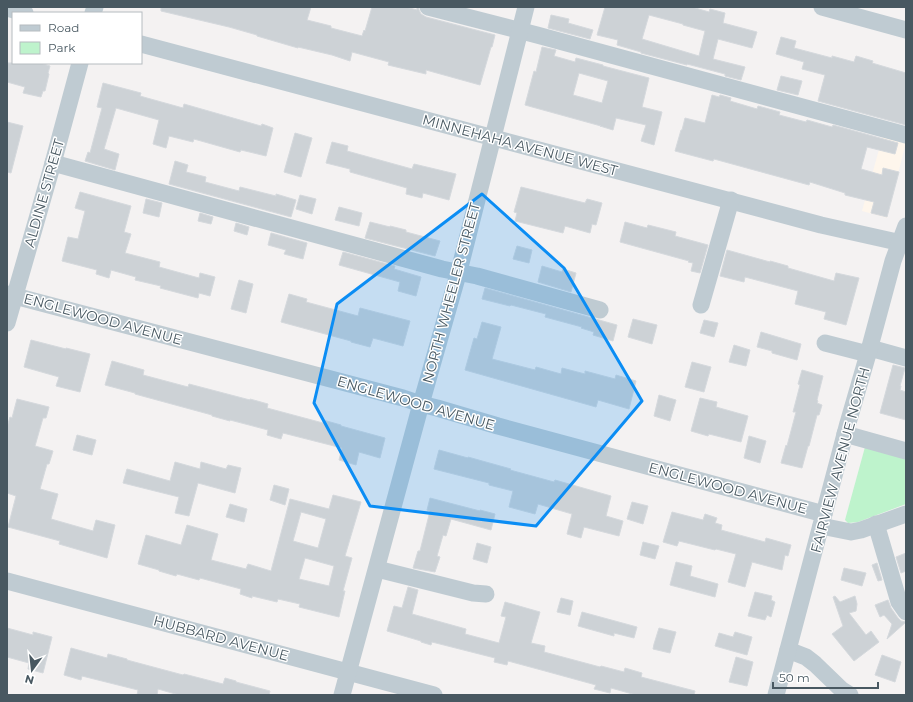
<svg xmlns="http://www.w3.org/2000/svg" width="913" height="702" viewBox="0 0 913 702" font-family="Montserrat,sans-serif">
<rect width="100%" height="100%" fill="#f4f2f2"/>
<polygon fill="#fef6ec" points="883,135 906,142 887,218 862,211"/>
<polygon fill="#bef3cc" points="865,447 906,458 906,504 858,522 848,523 845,520"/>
<g fill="#cdd2d6" stroke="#d5d9dd" fill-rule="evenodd">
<polygon points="161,7 311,7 307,20 331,26 331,28 362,36 364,30 365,31 372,7 406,7 417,10 417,7 418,7 419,10 421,14 426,17 495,35 492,47 491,47 480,85 426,70 426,74 388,65 389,62 352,52 350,61 332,55 298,47 298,48 257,36 257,35 229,27 161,11"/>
<path d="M605,7H692L709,12L710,9L725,13L723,23L757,32L752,48L718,39L713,59L745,67L741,80L725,76V74L687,64V65L641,53V52L617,45L618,40L597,35ZM649,15L683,24V25L705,31L699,56L642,39Z"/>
<polygon points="551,15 569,19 568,23 593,30 590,39 548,28"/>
<polygon points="781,37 796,41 794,48 832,58 832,56 854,62 856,56 873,61 872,63 906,73 906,125 818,101 825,75 802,69 804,62 776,54"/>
<path d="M542,47L556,50L554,56L575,62L576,58L603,65V66L649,78L642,107L662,112L654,145L641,141L646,125L616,118L613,130L600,126H601L525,105L534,71L536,72ZM579,73L608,81L602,103L573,95Z"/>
<polygon points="7,63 40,63 50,66 48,73 49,74 45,91 43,91 41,97 23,93 25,87 7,82"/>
<polygon points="781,76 802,81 798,95 777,90"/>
<polygon points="103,83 141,93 140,96 147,98 183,108 184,104 261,126 262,124 273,128 266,156 241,150 240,152 194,139 193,142 169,136 166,148 153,144 159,120 116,108 104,149 119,154 115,170 85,161 88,152 90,153 102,108 97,107"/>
<polygon points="712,95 719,97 720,95 731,98 730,101 757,109 758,106 780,112 779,115 806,122 807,120 832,127 833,125 898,143 895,154 867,147 861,169 882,175 883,168 899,172 887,217 871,213 874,202 845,195 845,193 810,182 809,185 714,159 713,161 675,151 681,130 682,130 685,118 705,123"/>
<polygon points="7,122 23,126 11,173 7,172"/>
<polygon points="295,133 312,138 301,177 284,172"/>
<polygon points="332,142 348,146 347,151 412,169 414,164 456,174 449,200 423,193 422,198 406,194 407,188 350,172 350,169 326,163"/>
<polygon points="175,161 188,165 186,172 206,177 205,182 239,191 240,187 276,196 276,194 296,200 291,217 169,184"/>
<polygon points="521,187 585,203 587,199 602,203 596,225 592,224 590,233 565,226 563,233 515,221 517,213 514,212"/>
<polygon points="80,192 131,206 124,232 131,234 125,253 160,262 159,267 199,278 200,273 215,277 210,296 199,293 198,298 160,288 161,286 135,280 136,277 111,270 109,278 96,274 97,270 62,261 68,237 78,239 85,211 75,208"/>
<polygon points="300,195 316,199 312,214 296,209"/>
<polygon points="146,199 162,203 159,217 143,213"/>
<polygon points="339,207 362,213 359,226 335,220"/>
<polygon points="200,213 213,217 211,224 198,221"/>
<polygon points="370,222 390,227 390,226 406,230 406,232 440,241 435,256 365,238"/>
<polygon points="625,222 647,228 648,225 676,232 675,236 708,245 700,273 691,271 693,263 688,262 689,261 620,242"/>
<polygon points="236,223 249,227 247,235 234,231"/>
<polygon points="271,233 307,243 303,259 284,254 286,250 268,245"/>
<polygon points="517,246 532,250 529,263 513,259"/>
<polygon points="727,250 770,262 770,261 788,266 788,268 834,281 836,273 859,278 846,325 824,319 826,312 795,304 798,291 745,277 744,282 720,276"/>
<polygon points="343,252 395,266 394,269 421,277 416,296 398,291 400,282 339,265"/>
<polygon points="542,266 562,272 563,269 576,273 571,292 538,282"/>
<polygon points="239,280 253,284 246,313 231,309"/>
<polygon points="485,288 617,325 613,341 593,335 594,332 581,328 582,327 545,317 546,314 511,305 510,306 482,299"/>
<polygon points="289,294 307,299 306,302 358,316 360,308 410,321 403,346 373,338 370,347 351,342 351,341 281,322"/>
<polygon points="633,319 657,325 652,344 628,337"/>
<polygon points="704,320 718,323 714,337 700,333"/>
<polygon points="482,322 501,327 492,359 535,370 536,367 561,374 562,368 585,374 585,371 615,379 616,375 636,381 629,409 598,400 596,407 465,370 474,338 477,339"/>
<polygon points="761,332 801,344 797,360 772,353 772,351 757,347"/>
<polygon points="31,340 66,349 66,348 90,354 80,392 56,386 59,377 24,367"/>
<polygon points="734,345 750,350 746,366 729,362"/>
<polygon points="112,361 144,370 143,375 188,387 189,384 250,400 250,399 268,404 267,408 323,423 323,420 341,425 341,426 385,438 380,458 359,452 356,465 339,460 342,448 283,433 281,439 267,435 268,430 230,420 230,421 212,416 212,415 135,394 135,393 105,385"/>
<polygon points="692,362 711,367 704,392 685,387"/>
<polygon points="893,365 905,368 900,386 901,386 900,390 906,392 906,420 880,413"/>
<polygon points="802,370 823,376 817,400 818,401 817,403 822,405 819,415 817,415 809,446 808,446 802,468 781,463 786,445 787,446 796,412 793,412 800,385 798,384"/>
<polygon points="659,395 676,400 670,421 654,416"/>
<polygon points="700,398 717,402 716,407 748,416 741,442 709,434 708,436 691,431"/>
<polygon points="17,399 49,407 46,418 43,418 35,446 53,451 49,464 47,464 40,489 58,494 51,519 93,531 96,520 115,525 107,558 59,544 60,541 8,527 16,496 7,493 7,427 10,417 12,418"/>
<polygon points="77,435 96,440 92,455 73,450"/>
<polygon points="749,436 766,441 760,463 744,458"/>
<polygon points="439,450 468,458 468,457 511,469 510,470 554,482 555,480 611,496 606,516 623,521 619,536 584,527 581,538 567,534 572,514 538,504 535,514 509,507 513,491 489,485 489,483 434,469"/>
<polygon points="175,462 200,469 201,462 226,469 228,465 241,468 235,493 198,483 189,516 175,513 179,497 123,483 127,469 170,481"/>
<polygon points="274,485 289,489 285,505 270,500"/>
<path d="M333,495L361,502L345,556L352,558L343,591H345L339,617L299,607L300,604L278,599L277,602L252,596V598L240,594L241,589L200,578L199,580L177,574L176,576L159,571V570L138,564L146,535L181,545L187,525L218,534L211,560L246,569L248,564L271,571L290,499L329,509ZM301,512L326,519L318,548L293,541ZM305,558L334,566L329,586L299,579Z"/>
<polygon points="430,498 480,511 480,510 495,514 491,530 451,519 446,536 443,535 437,556 440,557 435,572 413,568 418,551 420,551 430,511 427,510"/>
<polygon points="632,502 648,506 643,524 627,519"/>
<polygon points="230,504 247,509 244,522 226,517"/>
<polygon points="672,512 703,520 705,514 717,518 715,523 722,525 721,530 765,542 766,538 791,545 788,556 785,555 782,570 752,562 745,587 728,582 736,554 716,549 715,550 679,541 677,546 663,542"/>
<polygon points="643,542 659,546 655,559 640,555"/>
<polygon points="477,543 491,547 487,563 473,559"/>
<polygon points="906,553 906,571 901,573 896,557"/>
<polygon points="676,562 692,566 690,576 718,584 715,597 670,585"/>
<polygon points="877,563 882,580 878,581 872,565"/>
<polygon points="844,568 866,573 862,586 841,580"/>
<polygon points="408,587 418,590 412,614 466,629 465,634 499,643 506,617 501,616 505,602 540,612 531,643 545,646 544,652 600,667 601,666 624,672 625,668 642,673 641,677 695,691 694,695 636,695 611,688 610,693 594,689 596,685 545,671 508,661 507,665 494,662 495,658 432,642 431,645 421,642 421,641 387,631 394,606 402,608"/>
<polygon points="755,592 772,596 771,600 775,602 771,617 767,615 765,620 748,616"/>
<polygon points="835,596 840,602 855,596 857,604 856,611 849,613 866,635 871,631 879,642 854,661 832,634 843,626 833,597"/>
<polygon points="561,598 573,601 570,615 557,612"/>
<polygon points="888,600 891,608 898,618 901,621 906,622 887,639 892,624 884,615 880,617 875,605"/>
<polygon points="582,612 637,627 634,638 614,633 614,636 578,626"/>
<polygon points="7,628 33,635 33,632 52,637 43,673 28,669 29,663 7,657"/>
<polygon points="659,628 676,632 670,653 653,649 654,644"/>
<polygon points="735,632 752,637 747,655 715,646 719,633 733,637"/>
<polygon points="71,648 107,658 108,654 127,659 127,660 183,675 184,674 219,683 223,684 225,678 236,681 236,682 270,691 269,695 179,695 158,689 157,695 137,695 138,690 82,676 81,680 64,675"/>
<polygon points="882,655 901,662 895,682 875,675"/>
<polygon points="736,657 753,662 747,686 729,682"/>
</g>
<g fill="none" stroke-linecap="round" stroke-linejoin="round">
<g stroke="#bfcbd2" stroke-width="17">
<polyline points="428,7 537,35 906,135"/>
<polyline points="822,7 906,30"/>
<polyline points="7,8 25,13"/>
<polyline points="93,13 95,7"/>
<polyline points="141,44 821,225 906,244"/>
<polyline points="53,163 442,269 477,276 600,310"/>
<polyline points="7,294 403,398 421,404 437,408 498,426 824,514"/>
<polyline points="701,305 731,200"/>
<polyline points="7,323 53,163 80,63"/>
<polyline points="825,343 868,354"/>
<polyline points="870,348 906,358"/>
<polyline points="845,434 906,451"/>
<polyline points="876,524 899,602 906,612"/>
<polyline points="821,526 851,532 861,530 906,514"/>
<polyline points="377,569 473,593 486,594"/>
<polyline points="7,581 434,695"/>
<polyline points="788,650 806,657 815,664 842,690 850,695"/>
<polyline points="342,695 421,404 459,271 526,7"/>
<polyline points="776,695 848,423 868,354 893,261 906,226"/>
</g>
</g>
<path fill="#0b8df4" fill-opacity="0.2" stroke="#0b8df4" stroke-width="3" stroke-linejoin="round" d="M482,194L564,268L642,401L536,526L370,506L314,403L337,304Z"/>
<g text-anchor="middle" stroke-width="3" stroke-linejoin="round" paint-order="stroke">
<g font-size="14" fill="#485861" stroke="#fff">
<text transform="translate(520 145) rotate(15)" y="5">MINNEHAHA AVENUE WEST</text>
<text transform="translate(44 193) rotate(-74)" y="5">ALDINE STREET</text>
<text transform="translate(451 293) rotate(-75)" y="5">NORTH WHEELER STREET</text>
<text transform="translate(103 319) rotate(15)" y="5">ENGLEWOOD AVENUE</text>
<text transform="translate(416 403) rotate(16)" y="5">ENGLEWOOD AVENUE</text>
<text transform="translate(840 460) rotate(-75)" y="5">FAIRVIEW AVENUE NORTH</text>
<text transform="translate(728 488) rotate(15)" y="5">ENGLEWOOD AVENUE</text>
<text transform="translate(221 638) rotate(15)" y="5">HUBBARD AVENUE</text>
</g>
</g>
<rect width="913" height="702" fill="none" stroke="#485861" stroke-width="16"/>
<rect x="12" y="12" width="130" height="52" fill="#ffffff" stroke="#b6bcc0"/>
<rect x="20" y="25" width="20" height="6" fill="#bfcbd2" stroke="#b6bcc0"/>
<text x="48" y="32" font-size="12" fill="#485861">Road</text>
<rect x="20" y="42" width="20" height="12" fill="#bef3cc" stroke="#b6bcc0"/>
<text x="48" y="52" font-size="12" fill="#485861">Park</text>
<g transform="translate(32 670) rotate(195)" stroke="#ffffff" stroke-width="3" paint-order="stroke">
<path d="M0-3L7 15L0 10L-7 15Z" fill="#485861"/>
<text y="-6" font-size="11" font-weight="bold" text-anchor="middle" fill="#485861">N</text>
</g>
<path d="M773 682v6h105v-6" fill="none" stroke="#485861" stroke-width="2"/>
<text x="779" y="682" font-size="12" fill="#485861" stroke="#ffffff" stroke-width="3" paint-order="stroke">50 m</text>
</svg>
